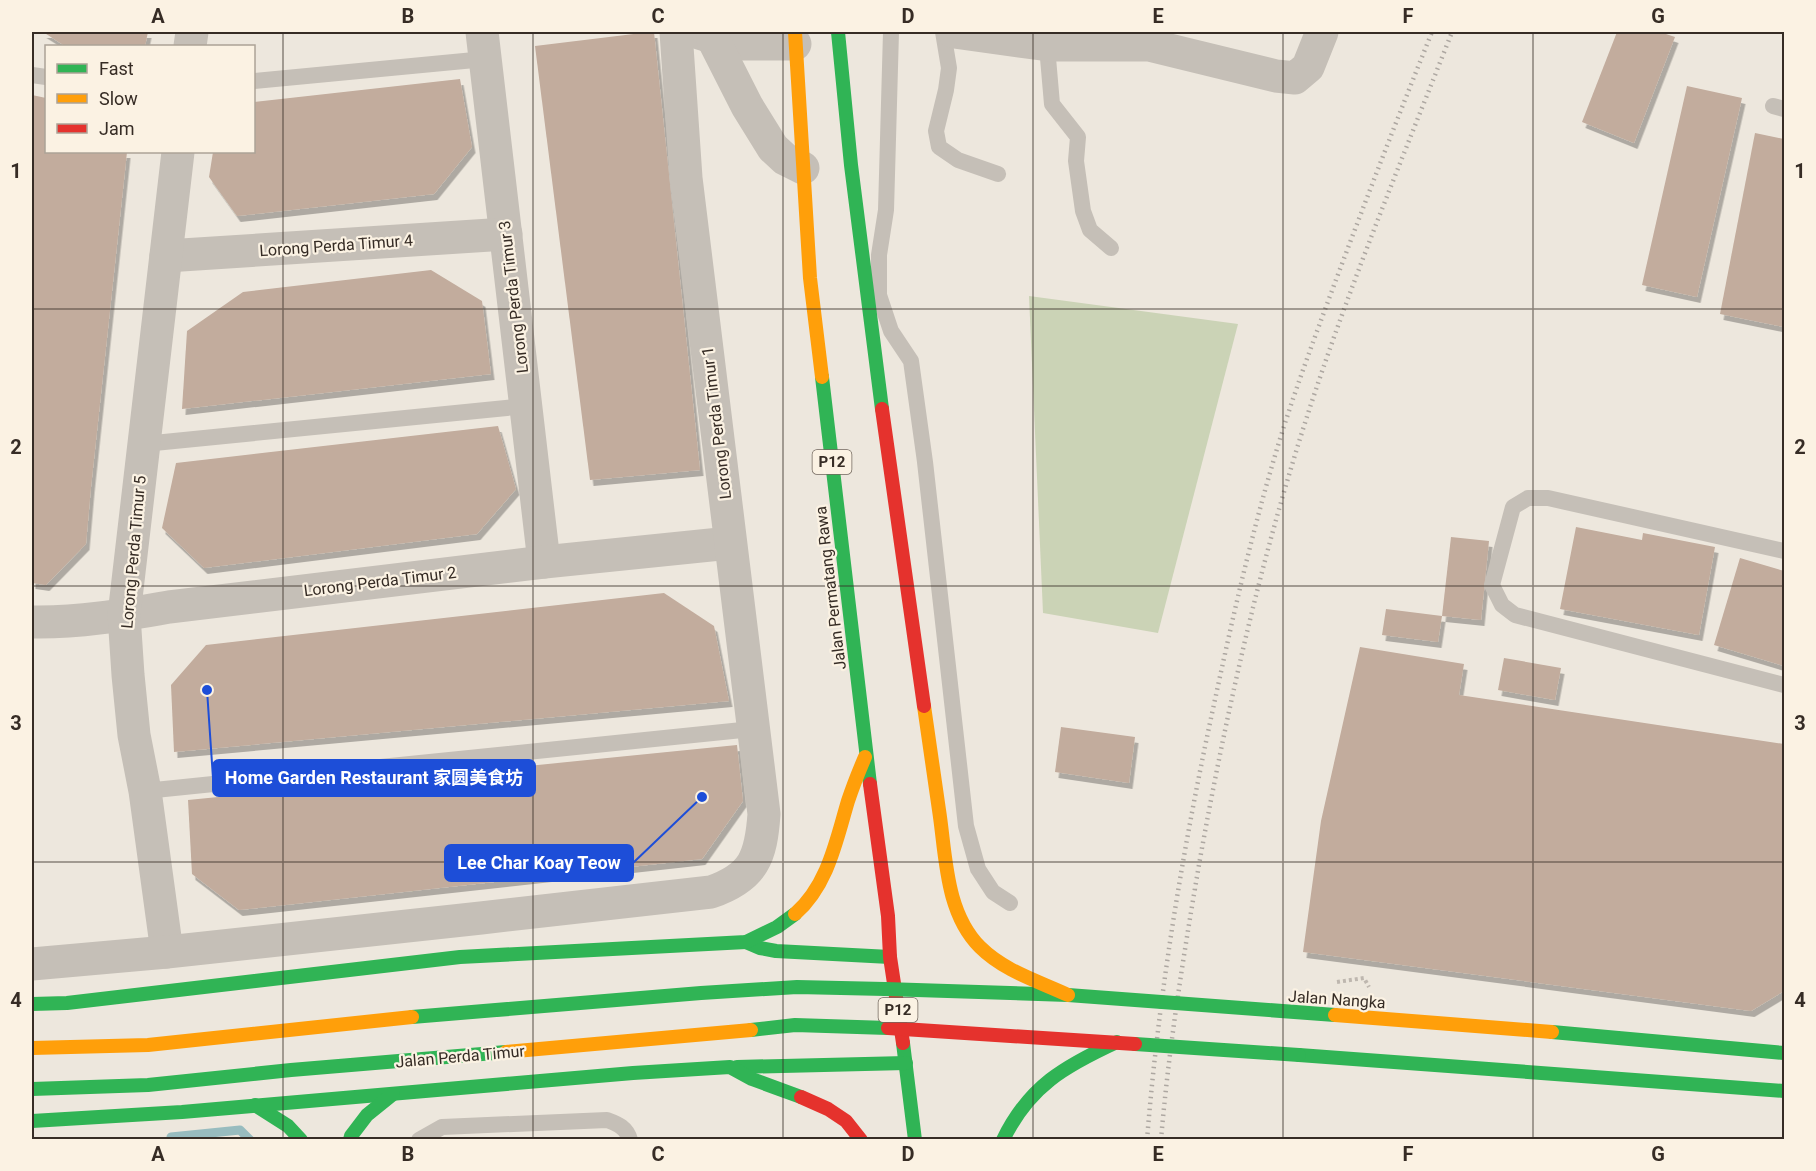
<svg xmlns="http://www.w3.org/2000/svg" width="1816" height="1171" viewBox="0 0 1816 1171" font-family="Roboto,'Noto Sans SC',sans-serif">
<defs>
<filter id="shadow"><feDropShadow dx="3.5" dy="6" stdDeviation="0" flood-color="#0004"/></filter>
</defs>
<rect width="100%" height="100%" fill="#ede7dd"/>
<polygon fill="#cbd3b6" points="1029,296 1238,324 1158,633 1043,613"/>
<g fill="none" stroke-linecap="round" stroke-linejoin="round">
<polyline stroke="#98bcbf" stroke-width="9" points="171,1137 240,1130 250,1140"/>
</g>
<g fill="#c2ac9d" filter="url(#shadow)">
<polygon points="43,32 148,32 145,46 65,46"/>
<polygon points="650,32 654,32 700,470 590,480 535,46"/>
<polygon points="1617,32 1660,32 1675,37 1634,143 1582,122"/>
<polygon points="460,79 472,147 434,194 237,216 209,177 213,152 254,152 254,102"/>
<polygon points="1687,86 1742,98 1697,297 1642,285"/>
<polygon points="32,95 46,98 46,152 127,152 91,487 86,544 46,585 32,583"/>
<polygon points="1755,133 1784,139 1784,327 1720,314"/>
<polygon points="431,270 482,301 491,374 182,409 187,331 243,292"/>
<polygon points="498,426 516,489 477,534 204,568 162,528 176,463"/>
<polygon points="1576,527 1642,540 1643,533 1715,547 1699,635 1560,609"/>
<polygon points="1451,537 1489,541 1481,620 1442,616"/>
<polygon points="1740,558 1784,571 1784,666 1714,645"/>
<polygon points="664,593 714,626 729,701 174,752 171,685 206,645"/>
<polygon points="1386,609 1442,616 1438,642 1382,635"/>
<polygon points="1360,647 1464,664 1459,695 1784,744 1784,991 1751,1011 1303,952 1321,821"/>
<polygon points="1504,658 1561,668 1555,700 1498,690"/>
<polygon points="1061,727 1135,737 1129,783 1055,772"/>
<polygon points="737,745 743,801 702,859 239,910 192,874 188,800"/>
</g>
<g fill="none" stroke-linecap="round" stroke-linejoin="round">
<polyline stroke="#beb7af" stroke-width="4" stroke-dasharray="3 3" stroke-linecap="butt" points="1337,982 1364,978 1369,987"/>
<g stroke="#c5bfb7" stroke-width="16">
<polyline points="891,32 886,210 879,255 879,295 891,331 911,361 925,462 966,826 978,869 993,892 1010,903"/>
<polyline points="943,32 949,68 946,90 936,131 939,147 958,160 998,174"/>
<polyline points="1049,45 1048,58 1052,104 1078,137 1076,161 1083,211 1090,230 1111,248"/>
<polyline points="32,75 46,77"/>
<polyline points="254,81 485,59"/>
<polyline points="1773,106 1784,109"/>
<polyline points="144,444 526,406"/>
<polyline points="1784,551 1548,498 1528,498 1513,507 1492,585 1502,605 1515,615 1784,685"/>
<polyline points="145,791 752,729"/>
<path d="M419,1140L442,1127L607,1120C618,1124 627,1128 630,1140"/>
</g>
<g stroke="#c5bfb7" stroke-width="33">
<polyline points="482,32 544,562"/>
<polyline points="954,32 1049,45 1149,45 1276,76 1295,78 1308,67 1322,32"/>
<polyline points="699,33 734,44 795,44"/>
<polyline points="713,39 747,106 773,148 785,159 803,168"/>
<polyline points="190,46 192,32"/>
<polyline points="166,256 506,234"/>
<path d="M32,622C77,623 124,615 169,607L544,562L730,543"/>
<polyline points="167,952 145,791 134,735 128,675 124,615 178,152"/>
<path d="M32,964L167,952L481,918L711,892C754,877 761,857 764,814L686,178L676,32"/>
</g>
<g stroke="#30b455" stroke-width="14">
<polyline points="822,377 870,784"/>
<polyline points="746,942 760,948 776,951 890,957"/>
<polyline points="32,1004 67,1003 460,957 746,942 777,927 795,914"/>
<polyline points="412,1017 701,993 797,987 885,989"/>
<polyline points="751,1030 795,1025 888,1028"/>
<polyline points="1552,1032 1784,1053"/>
<polyline points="903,1043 915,1140"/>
<polyline points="1299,1055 1784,1091"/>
<polyline points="737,1067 906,1063"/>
<polyline points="32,1089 148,1085 291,1070 506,1052"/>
<polyline points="255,1105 288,1126 301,1140"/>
<polyline points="32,1121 182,1112 633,1073 730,1067 752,1079 801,1097"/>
<polyline points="350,1140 351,1136 367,1115 393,1094"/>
<path d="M1003,1140C1029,1086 1065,1066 1117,1042"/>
</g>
<g stroke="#ff9f0a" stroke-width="14">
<polyline points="795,32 810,278 822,377"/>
<path d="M795,914C828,885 836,841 848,801C853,786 859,771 865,757"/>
<polyline points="32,1048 148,1045 412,1017"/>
<polyline points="506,1052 751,1030"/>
</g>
<g stroke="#e5322d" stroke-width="14">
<polyline points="870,784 888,916 890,957 903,1043"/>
<polyline points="801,1097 828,1109 846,1121 861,1140"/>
</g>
<g stroke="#ada7a1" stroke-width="4.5" stroke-dasharray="1.5 4.5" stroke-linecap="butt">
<path d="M1147,1140C1159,990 1184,841 1216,695C1233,616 1251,537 1274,459C1290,404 1310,350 1330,296C1363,207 1397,119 1432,32"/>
<path d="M1161,1140C1169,1045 1184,952 1200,859C1224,726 1253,594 1292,465C1336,317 1396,175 1452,32"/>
</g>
<g stroke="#30b455" stroke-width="14">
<polyline points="838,32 851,165 882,409"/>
<polyline points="885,989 1068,995 1335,1015"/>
<polyline points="1135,1044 1299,1055"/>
</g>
<g stroke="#ff9f0a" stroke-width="14">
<path d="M924,706C929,740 934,775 939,810C946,855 945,912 980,947C1004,971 1038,981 1068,995"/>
<polyline points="1335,1015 1552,1032"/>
</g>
<g stroke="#e5322d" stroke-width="14">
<polyline points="882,409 924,706"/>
<polyline points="888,1028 1135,1044"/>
</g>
</g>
<path fill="none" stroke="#362c25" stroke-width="1.5" stroke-opacity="0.55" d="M283,32V1140M533,32V1140M783,32V1140M1033,32V1140M1283,32V1140M1533,32V1140M32,309H1784M32,586H1784M32,862H1784"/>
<g text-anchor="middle" stroke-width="4.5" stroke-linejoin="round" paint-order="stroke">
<g fill="#fbf2e3" stroke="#71675e" stroke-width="1.5">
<rect x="812.5" y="450" width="39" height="24" rx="4.5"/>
<rect x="878.5" y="998" width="39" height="24" rx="4.5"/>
</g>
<g font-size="15" font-weight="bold" fill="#362c25">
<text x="832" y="467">P12</text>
<text x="898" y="1015">P12</text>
</g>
<g font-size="16" fill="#362c25" stroke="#fbf2e3">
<text transform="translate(336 245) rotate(-4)" y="6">Lorong Perda Timur 4</text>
<text transform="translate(513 297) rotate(-97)" y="6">Lorong Perda Timur 3</text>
<text transform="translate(716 423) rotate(-97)" y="6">Lorong Perda Timur 1</text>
<text transform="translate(133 552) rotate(-85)" y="6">Lorong Perda Timur 5</text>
<text transform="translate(380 581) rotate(-7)" y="6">Lorong Perda Timur 2</text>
<text transform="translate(830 588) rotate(-97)" y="6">Jalan Permatang Rawa</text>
<text transform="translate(1337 999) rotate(4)" y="6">Jalan Nangka</text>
<text transform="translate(460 1056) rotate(-5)" y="6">Jalan Perda Timur</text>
</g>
</g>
<path fill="none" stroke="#1d4ed8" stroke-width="2" d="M207 690L213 778M702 797L633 863"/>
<g fill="#1d4ed8" stroke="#fbf2e3" stroke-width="2">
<circle cx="207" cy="690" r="6"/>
<circle cx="702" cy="797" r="6"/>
</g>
<g fill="#1d4ed8" stroke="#1d4ed8" stroke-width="2">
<rect x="213" y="760" width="322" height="36" rx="6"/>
<rect x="445" y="845" width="188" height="36" rx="6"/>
</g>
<g font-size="18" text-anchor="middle" font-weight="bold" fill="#fff">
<text x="374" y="784">Home Garden Restaurant 家圆美食坊</text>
<text x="539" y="869">Lee Char Koay Teow</text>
</g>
<rect width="1816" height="1171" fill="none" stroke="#fbf2e3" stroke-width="66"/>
<rect x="45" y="45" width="210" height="108" fill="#fbf2e3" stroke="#aca397" stroke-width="1.5"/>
<rect x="57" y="64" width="30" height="9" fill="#30b455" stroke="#aca397" stroke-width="1.5"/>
<text x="99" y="75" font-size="18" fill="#362c25">Fast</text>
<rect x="57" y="94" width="30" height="9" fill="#ff9f0a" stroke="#aca397" stroke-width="1.5"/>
<text x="99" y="105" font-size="18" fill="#362c25">Slow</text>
<rect x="57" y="124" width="30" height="9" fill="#e5322d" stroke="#aca397" stroke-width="1.5"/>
<text x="99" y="135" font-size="18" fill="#362c25">Jam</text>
<rect x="33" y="33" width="1750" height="1105" fill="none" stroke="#362c25" stroke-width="2"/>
<g font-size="20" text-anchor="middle" font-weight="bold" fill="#362c25">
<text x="158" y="23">A</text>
<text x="408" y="23">B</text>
<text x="658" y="23">C</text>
<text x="908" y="23">D</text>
<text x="1158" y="23">E</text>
<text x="1408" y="23">F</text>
<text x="1658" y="23">G</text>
<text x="16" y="178">1</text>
<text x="1800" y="178">1</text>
<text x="16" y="454">2</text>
<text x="1800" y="454">2</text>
<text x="16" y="730">3</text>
<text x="1800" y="730">3</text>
<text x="16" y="1007">4</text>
<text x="1800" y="1007">4</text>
<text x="158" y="1161">A</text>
<text x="408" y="1161">B</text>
<text x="658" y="1161">C</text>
<text x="908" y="1161">D</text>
<text x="1158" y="1161">E</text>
<text x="1408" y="1161">F</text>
<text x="1658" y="1161">G</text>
</g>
</svg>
